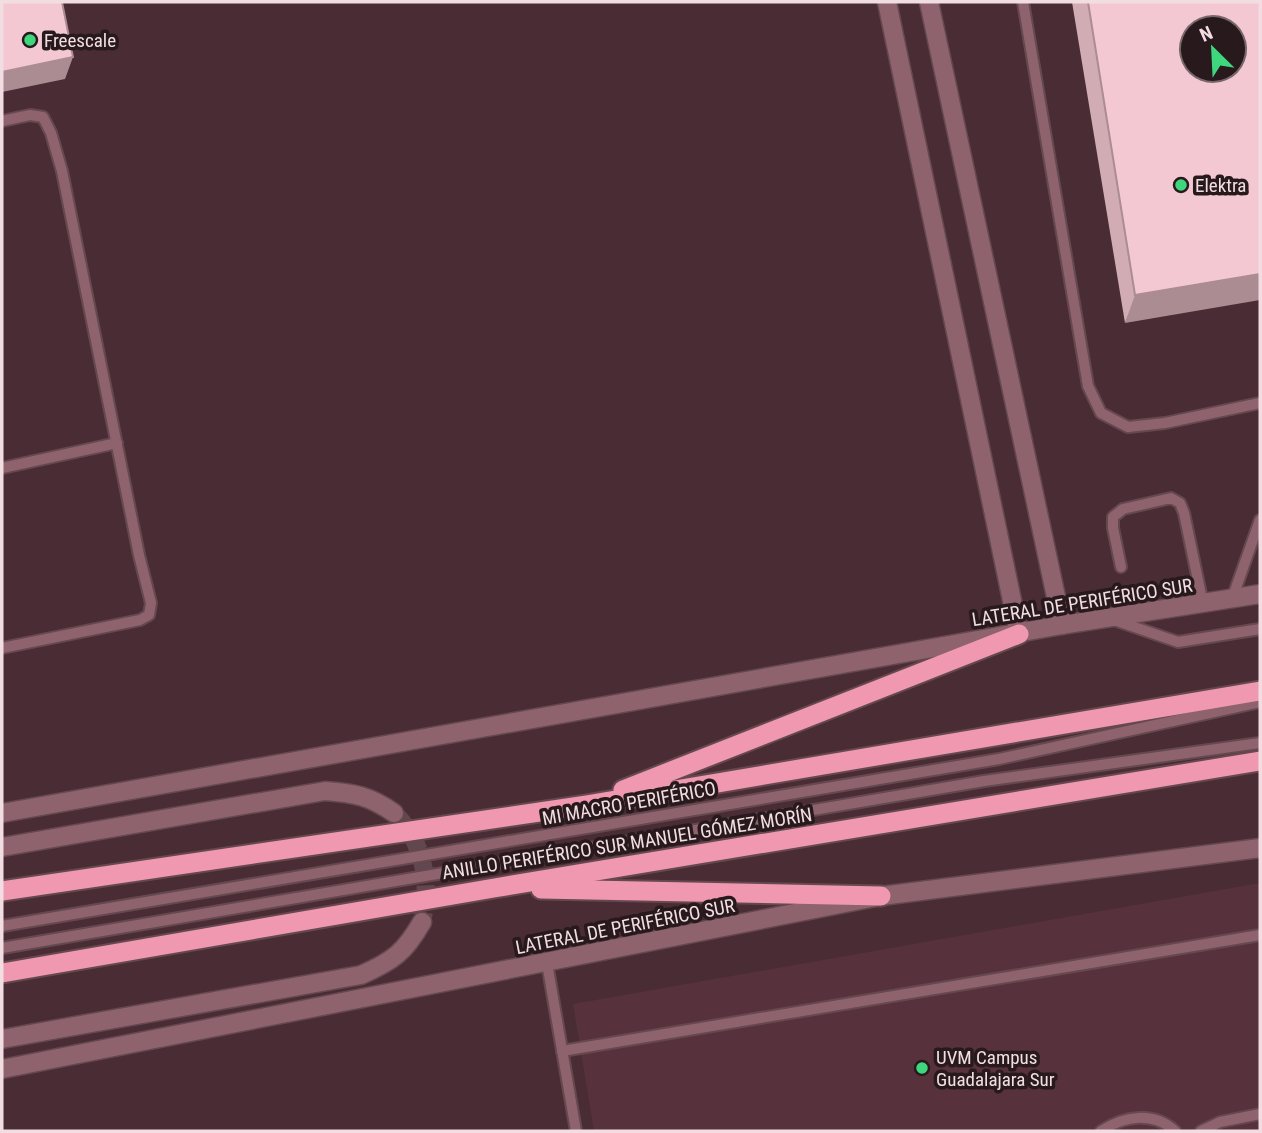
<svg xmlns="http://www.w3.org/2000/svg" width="1262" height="1133" viewBox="0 0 1262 1133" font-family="'Roboto Condensed',sans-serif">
<rect width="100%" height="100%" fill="#4a2c34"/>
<polygon fill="#57313c" points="1260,883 1260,1131 594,1131 573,1004"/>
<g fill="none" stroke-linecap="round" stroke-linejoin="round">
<path stroke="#63474e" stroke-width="18" stroke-dasharray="18 9" stroke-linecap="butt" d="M394,813C424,842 431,882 422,922"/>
<g stroke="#654850" stroke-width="14">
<g id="service">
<polyline points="1023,2 1088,386 1101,413 1128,427 1165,423 1260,403"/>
<polyline points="2,121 30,115 43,117 51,133 62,171 139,555 151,603 149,615 140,620 2,648"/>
<polyline points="2,468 117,443"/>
<polyline points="1121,567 1113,528 1113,517 1123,509 1171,498 1180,503 1184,513 1203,604"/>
<polyline points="1232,599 1260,520"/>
<polyline points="1114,620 1178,642 1260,629"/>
<polyline points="2,926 999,759 1260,702"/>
<polyline points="2,948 984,781 1260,743"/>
<polyline points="547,963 576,1131"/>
<polyline points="562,1051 1260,935"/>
<path d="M1101,1131C1124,1116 1153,1111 1175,1131"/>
<polyline points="1201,1131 1220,1122 1260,1114"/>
</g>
</g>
<g stroke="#654850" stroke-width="21">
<g id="minor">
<polyline points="887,2 1019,634"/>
<polyline points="929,2 1062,625"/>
</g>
</g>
<g stroke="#654850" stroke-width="21">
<g id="tertiary">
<polyline points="2,813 1062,625 1260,594"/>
<path d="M2,847L325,791C354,793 370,796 394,813"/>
<path d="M2,1039L361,975C393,961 405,952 422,922"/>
<polyline points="2,1069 881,896 1260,848"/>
</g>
</g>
<g stroke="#654850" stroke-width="23">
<g id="trunk">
<polyline points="623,790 1019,634"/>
<polyline points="541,889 881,896"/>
<polyline points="2,891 587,805 1260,691"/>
<polyline points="2,973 494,888 1260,761"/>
</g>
</g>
<use href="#service" stroke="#8e636e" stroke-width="10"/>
<use href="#minor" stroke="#8e636e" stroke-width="18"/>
<use href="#tertiary" stroke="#8e636e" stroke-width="18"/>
<use href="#trunk" stroke="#ef98b0" stroke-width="19"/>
</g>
<polygon fill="#d2acb5" points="1072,2 1260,2 1125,323"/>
<g fill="#ab8c93">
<polygon points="73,57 65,79 2,92 2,72"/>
<polygon points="1260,274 1260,300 1125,323 1135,295"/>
</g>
<g fill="#f4c8d2" stroke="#ab8c93" stroke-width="2" fill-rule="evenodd">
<polygon points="2,2 62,2 73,57 2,72"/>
<path d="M1088,2H1260V274L1135,295ZM1192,28H1234V70H1192Z"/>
</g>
<g fill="#3ed77d" stroke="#27191c" stroke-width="2.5">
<circle cx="30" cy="40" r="7"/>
<circle cx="1181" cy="185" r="7"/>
<circle cx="922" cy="1068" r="7"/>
</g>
<g text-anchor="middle" stroke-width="7" stroke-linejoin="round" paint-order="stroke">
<g font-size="19" fill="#f2dee2" stroke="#27191c" text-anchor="start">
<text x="44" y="47">Freescale</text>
<text x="1195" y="192">Elektra</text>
<text x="936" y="1064">UVM Campus<tspan x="936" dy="22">Guadalajara Sur</tspan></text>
</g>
<g font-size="19" fill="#f2dee2" stroke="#27191c">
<text transform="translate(1082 602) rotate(-9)" y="7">LATERAL DE PERIFÉRICO SUR</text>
<text transform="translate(629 803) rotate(-10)" y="7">MI MACRO PERIFÉRICO</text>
<text transform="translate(627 843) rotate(-9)" y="7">ANILLO PERIFÉRICO SUR MANUEL GÓMEZ MORÍN</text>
<text transform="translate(625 926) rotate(-11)" y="7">LATERAL DE PERIFÉRICO SUR</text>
</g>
</g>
<rect width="1262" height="1133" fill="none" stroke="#f2dee2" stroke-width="7"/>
<g transform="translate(1213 49) rotate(336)"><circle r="33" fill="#27191c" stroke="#78686b" stroke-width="2"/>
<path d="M0-5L12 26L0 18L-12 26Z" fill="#3ed77d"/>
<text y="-10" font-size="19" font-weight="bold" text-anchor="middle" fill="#f2dee2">N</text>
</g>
</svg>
